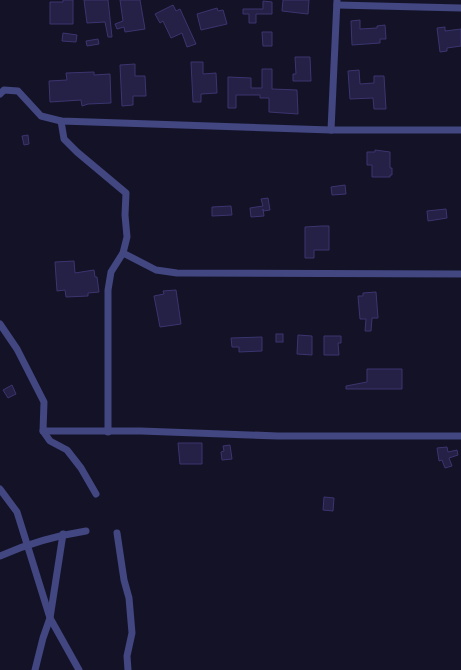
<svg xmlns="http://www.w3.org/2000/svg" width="461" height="670" viewBox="0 0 461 670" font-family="'Varela Round',sans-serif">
<rect width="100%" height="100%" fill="#141227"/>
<g fill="#242046" stroke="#3b356f">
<polygon points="63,0 73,0 73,24 50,24 50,2 63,2"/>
<polygon points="84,0 108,0 112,37 108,37 105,22 87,23"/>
<polygon points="120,0 140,0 145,29 125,32 124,27 117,29 115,24 123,21"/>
<polygon points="283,0 309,0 308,14 282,11"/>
<polygon points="263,1 272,2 272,14 256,14 256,23 249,23 249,14 243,14 243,9 263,9"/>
<polygon points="173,5 176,11 180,9 196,44 187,47 182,33 171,38 163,21 160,23 155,14"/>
<polygon points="217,8 218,11 223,10 227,24 201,30 197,14"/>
<polygon points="360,20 360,29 377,28 377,26 385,25 386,39 380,39 380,43 352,45 351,21"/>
<polygon points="445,27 445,31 461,29 461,46 447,48 447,51 440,52 437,28"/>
<polygon points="262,32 272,32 272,46 263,46"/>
<polygon points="63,33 77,35 76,42 62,41"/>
<polygon points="98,39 99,44 87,46 86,41"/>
<polygon points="295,57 310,57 311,81 293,81 293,74 296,74"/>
<polygon points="191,62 203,62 203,74 216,73 217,93 201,94 201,102 193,102"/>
<polygon points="135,64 135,76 145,76 146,96 133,96 133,105 122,106 120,65"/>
<polygon points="262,69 272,69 272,89 297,90 298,114 269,112 269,98 260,98 260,95 236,95 236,108 228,108 228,77 251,78 251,88 262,88"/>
<polygon points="359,70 360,84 374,83 374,76 384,76 386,109 374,109 373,98 350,99 348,71"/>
<polygon points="94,72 94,75 110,74 111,103 88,104 82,106 81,100 50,102 49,81 67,80 66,73"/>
<polygon points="28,135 29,144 24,145 22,136"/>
<polygon points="375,150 390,152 390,168 392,168 392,175 390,175 390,177 372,177 372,165 367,165 367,152 375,152"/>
<polygon points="345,185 346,194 332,195 331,187"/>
<polygon points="268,198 270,210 263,211 263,209 264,216 251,217 250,208 263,206 261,199"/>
<polygon points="231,206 232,215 212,216 212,207"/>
<polygon points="446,209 447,218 428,221 427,211"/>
<polygon points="322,226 329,226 329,250 314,250 314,258 305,258 305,227"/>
<polygon points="74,261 75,273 94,270 95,277 97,277 99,292 88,293 88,296 66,297 65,290 57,291 55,262"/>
<polygon points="176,290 181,324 160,327 154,296 164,294 163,291"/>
<polygon points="376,292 378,318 372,318 371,331 365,331 366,319 360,319 358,296 363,296 363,293"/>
<rect x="276" y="334" width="7" height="8"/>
<polygon points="298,335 312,336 312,355 297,354"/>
<polygon points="324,336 341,336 341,343 338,343 339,355 324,355"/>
<polygon points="262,337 262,351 239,352 239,347 232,347 231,338"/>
<polygon points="367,369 402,369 402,389 346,389 346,386 367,382"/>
<polygon points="12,385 16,394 8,398 3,390"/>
<polygon points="178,443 202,443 202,464 180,464"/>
<polygon points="230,445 232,459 222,460 221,452 224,451 223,446"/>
<polygon points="447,447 448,452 457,450 458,455 449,458 452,466 445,468 442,460 439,461 437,448"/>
<polygon points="324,497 334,498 333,511 323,510"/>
</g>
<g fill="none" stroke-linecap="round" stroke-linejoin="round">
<g stroke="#424681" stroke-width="7">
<polyline points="337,5 461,8"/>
<polyline points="0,94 4,90 18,91 41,116 61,121 331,130 461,130"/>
<polyline points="61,121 64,139 77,152 126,193 125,215 127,237 123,253 111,272 108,290 108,432"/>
<polyline points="331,130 337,0"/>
<polyline points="123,253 156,270 177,273 461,274"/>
<polyline points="0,324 17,349 44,402 43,431 50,441 67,450 81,468 96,494"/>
<polyline points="43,431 141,431 278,436 461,436"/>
<polyline points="0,489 17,512 50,618 79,670"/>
<polyline points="117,533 124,580 129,598 132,633 127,656 128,670"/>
<path d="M0,556C29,543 54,536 86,531"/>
<polyline points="35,670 43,638 50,618 63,534"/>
</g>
</g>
</svg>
